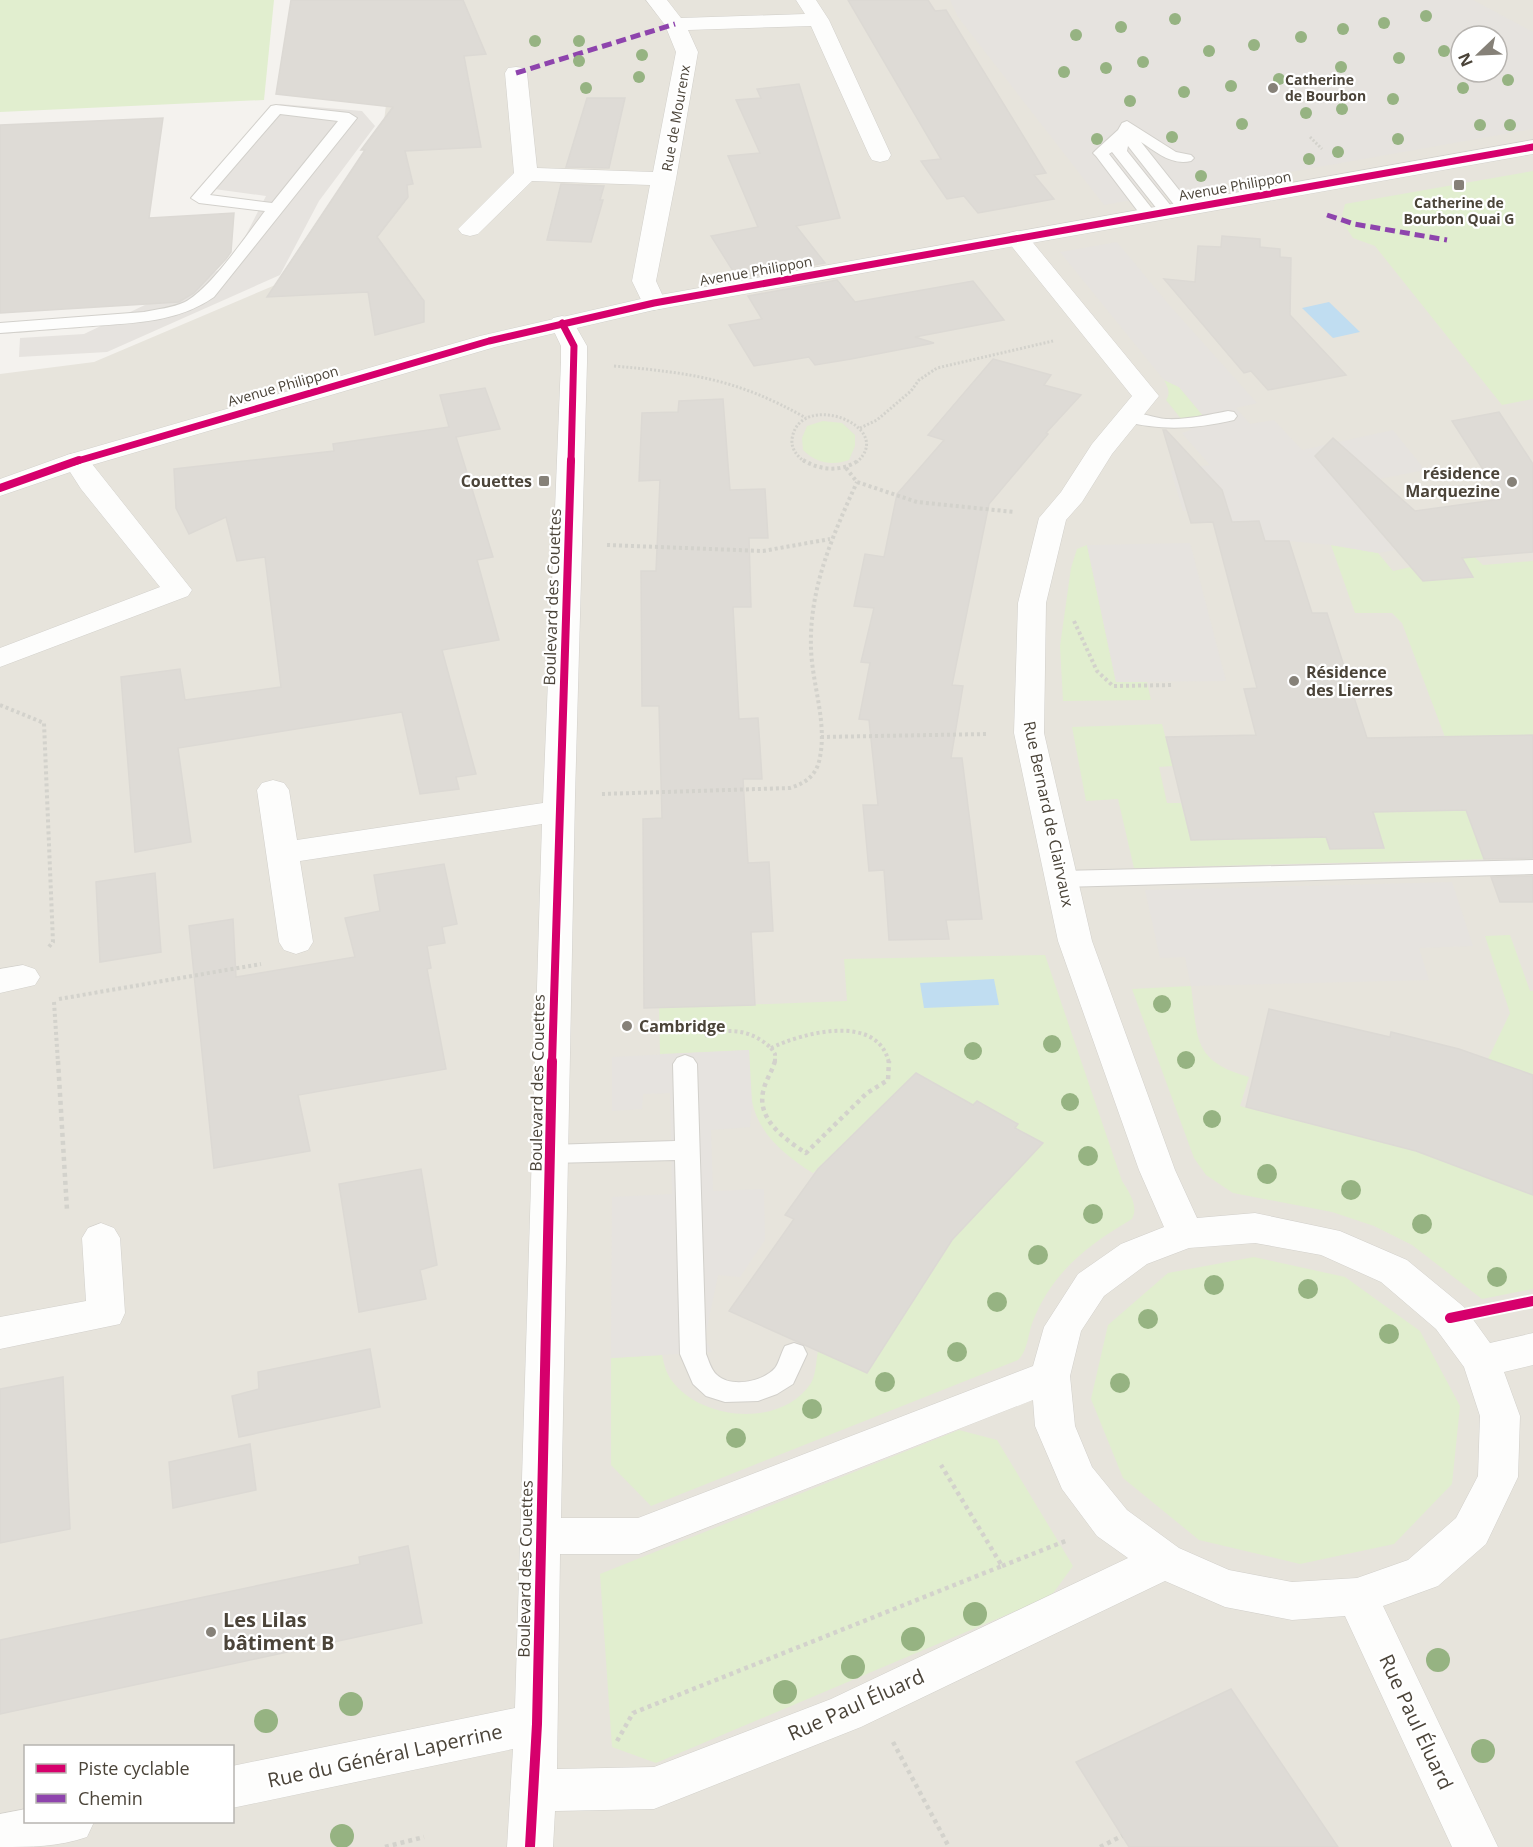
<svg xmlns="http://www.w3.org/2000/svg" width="1533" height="1847" viewBox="0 0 1533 1847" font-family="'Open Sans',sans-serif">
<rect width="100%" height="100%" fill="#f4f2ee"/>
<path fill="#e7e4dc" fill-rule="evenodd" d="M399,0H1533V1847H0V374L94,362L292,278L384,121ZM1461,36H1497V72H1461ZM26,1746H232V1822H26Z"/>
<g fill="#e1eecf">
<polygon points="0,0 274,0 264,100 0,112"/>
<polygon points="1533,171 1533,399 1502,405 1375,246 1353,238 1341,220 1345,204"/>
<path d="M1164,380L1179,387L1203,416L1182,420L1166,400C1171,393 1168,388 1164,380Z"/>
<path d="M823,421L842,423L855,435V446L849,460C832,466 816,463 803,450L802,438L807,426Z"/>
<polygon points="1443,527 1483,565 1533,561 1533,735 1445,737 1402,623 1392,613 1355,613 1331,545 1378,553 1393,571 1411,567 1423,581 1472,577 1463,559 1457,560"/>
<polygon points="1087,545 1116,682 1147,682 1151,700 1063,701 1060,646 1071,568 1077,549"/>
<polygon points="1162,724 1173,766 1159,767 1167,803 1181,803 1191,840 1326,837 1330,849 1384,848 1373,812 1533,809 1533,858 1134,868 1118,799 1086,801 1072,727"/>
<polygon points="1510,935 1530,991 1533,991 1533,1075 1488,1059 1510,1013 1485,936"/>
<path d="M1045,955L1122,1181C1129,1192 1139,1206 1132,1219C1088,1245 1053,1271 1033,1321C1028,1333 1028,1351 1018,1360L651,1506L611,1465V1358L662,1355C664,1364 666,1373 672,1381C702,1421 782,1428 811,1383C816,1375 816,1361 818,1351L867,1373L952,1240L1042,1143L1015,1128L1018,1124L977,1101L973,1105L928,1080L899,1109L886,1102L813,1173C787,1157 758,1134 752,1101C749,1085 750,1067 749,1050L660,1054L659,1008L847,1001L844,959Z"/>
<path d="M1191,986C1198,1037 1191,1061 1249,1077L1240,1106L1416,1151L1533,1195V1289L1482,1299L1412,1245L1374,1226L1332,1212L1233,1193L1206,1175L1194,1158L1132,989Z"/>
<polygon points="1254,1257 1345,1277 1420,1331 1460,1406 1452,1484 1394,1544 1300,1564 1199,1540 1123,1478 1091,1399 1108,1325 1168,1273"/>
<polygon points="959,1430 997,1440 1073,1566 1051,1596 656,1763 612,1747 600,1574"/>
</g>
<g fill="#e6e3df" fill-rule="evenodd">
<path d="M950,0H1473L1533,32V129L1104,205L958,17ZM1461,36H1497V72H1461Z"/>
<polygon points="280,104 362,111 375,126 319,201 280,275 107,352 19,357 20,338 84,334 231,264 266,196 207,188"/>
<polygon points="1117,242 1171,307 1257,403 1236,408 1250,424 1274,420 1302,450 1393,430 1425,470 1374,480 1336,480 1395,550 1378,553 1331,545 1289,541 1276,541 1266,545 1259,521 1232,522 1228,510 1183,511 1171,471 1210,465 1182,433 1191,430 1182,420 1203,415 1179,387 1164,380 1060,252"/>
<polygon points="1190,543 1226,681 1116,682 1087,545"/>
<polygon points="1452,882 1473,946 1419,948 1429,980 1191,986 1185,957 1160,958 1145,890"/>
<polygon points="749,1050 752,1102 750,1127 711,1130 713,1191 764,1189 765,1240 740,1277 718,1275 705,1338 712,1352 611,1358 612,1197 672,1194 670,1093 643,1094 642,1109 612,1111 612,1057"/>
</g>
<g fill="#c0ddf1">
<polygon points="1329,302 1360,332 1333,338 1302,308"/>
<polygon points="994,979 999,1005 924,1008 920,983"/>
</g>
<g fill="#dedbd6" stroke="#dcd9d4" stroke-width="1.5">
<polygon points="291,0 463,0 486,54 464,56 481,147 405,151 413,184 407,185 408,197 377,237 424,301 424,322 375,335 368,292 267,297 365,150 361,150 393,107 276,94"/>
<polygon points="848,0 928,0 935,11 946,10 1046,173 1034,175 1054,199 978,213 964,196 947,199 921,161 941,159"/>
<polygon points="799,84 840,218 796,226 825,263 738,279 711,236 758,227 728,156 760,153 736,100 761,98 757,89"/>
<polygon points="587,98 625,98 609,168 566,167"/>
<polygon points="163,118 149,218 234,213 231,252 226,259 194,293 179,302 0,313 0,125"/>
<polygon points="561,184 604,186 600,200 603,200 591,242 547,240"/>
<polygon points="1222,236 1260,239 1260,247 1280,249 1280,257 1291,258 1290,315 1346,375 1268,390 1251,371 1244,373 1164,279 1195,282 1198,246 1221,247"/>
<polygon points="837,280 855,302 973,281 1004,320 915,337 934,343 851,359 815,365 809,357 754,366 729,325 762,319 748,296"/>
<polygon points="993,359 1051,375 1044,385 1081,395 1046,433 1048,434 989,504 952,685 963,686 951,758 962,758 982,919 946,920 949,939 889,940 884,870 869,871 863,805 878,805 869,720 859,719 870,663 861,662 874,608 854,606 865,554 884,557 897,494 944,440 928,435"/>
<polygon points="485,388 500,429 456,437 493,557 477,560 499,640 442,650 476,774 456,777 459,789 420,794 402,712 178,748 191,842 135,852 121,677 180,669 185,700 281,687 265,557 237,561 226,517 189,534 176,508 174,469 334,451 333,444 449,427 440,395"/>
<polygon points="723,399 730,490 765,489 768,538 749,538 751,607 733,607 739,719 758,718 760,747 762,779 743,779 748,863 769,862 773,931 751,932 755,1005 644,1008 643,819 662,818 659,706 642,706 641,571 656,571 660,480 639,481 642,413 678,412 679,401"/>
<polygon points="1499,412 1533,464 1533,552 1462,558 1473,577 1423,581 1315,456 1333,438 1415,511 1502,499 1452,421"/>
<polygon points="1163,430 1166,430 1222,490 1232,522 1259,521 1265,541 1289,541 1312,613 1327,613 1367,738 1533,735 1533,858 1484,859 1466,810 1373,812 1384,848 1330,849 1326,837 1191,840 1166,737 1256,735 1244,689 1257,688 1213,522 1191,523"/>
<polygon points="444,864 457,924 442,927 445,943 427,946 431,968 427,969 446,1069 298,1095 310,1151 214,1168 189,926 233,919 236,977 355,957 345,918 380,911 374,875"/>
<polygon points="155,873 161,952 100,962 96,882"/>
<polygon points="1533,876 1533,902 1500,902 1491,877"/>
<polygon points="1269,1009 1390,1037 1391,1032 1459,1049 1533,1075 1533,1195 1416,1151 1246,1107"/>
<polygon points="916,1073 973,1105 977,1101 1018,1124 1015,1128 1043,1143 952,1240 867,1373 729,1311 794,1219 785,1215 818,1169"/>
<polygon points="421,1169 437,1265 420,1270 426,1299 359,1312 339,1184"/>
<polygon points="370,1349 380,1407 239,1437 232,1396 259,1389 258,1372"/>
<polygon points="63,1377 70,1529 0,1543 0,1389"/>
<polygon points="250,1444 256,1490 173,1508 169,1462"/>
<polygon points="408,1546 422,1623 0,1714 0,1640 360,1564 359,1557"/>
<polygon points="1231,1689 1338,1847 1129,1847 1076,1762"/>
</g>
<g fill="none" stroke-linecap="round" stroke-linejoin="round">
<g stroke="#d2d0cb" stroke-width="2">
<g id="service">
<path d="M276,105L349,113L357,118L214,297C178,322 136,323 93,326C62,328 31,331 0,333V323L144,312C158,309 172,308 185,302C211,288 246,236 265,211L199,203L191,198L271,106ZM280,114L338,121L272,203L210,195Z"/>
<path d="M1127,121L1176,152L1191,155L1194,158L1191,161C1172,166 1156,152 1141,142L1191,205L1193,208L1191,211H1179L1128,146L1127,151L1175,211L1167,216L1161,214L1112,152L1109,154L1157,215L1149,220L1143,218L1096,156L1093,153L1096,150L1118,130L1122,123Z"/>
<path d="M1228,411L1234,412L1237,416L1234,420C1195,429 1162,431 1123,421L1120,417L1123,413C1136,410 1152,418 1166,419C1187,420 1207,415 1228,411Z"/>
<polygon points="1533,860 1533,874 1061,887 1053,884 1050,879 1053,874 1061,871"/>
<path d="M685,1055L693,1058L697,1064L706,1354C709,1361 711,1370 717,1375C731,1388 763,1382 775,1368C779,1363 781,1353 785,1346L794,1343L803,1346L807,1354L793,1384L777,1394L758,1401L725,1402L706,1396L693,1384L680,1354L675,1160L550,1163L541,1161L538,1154L541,1147L550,1145L675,1141L673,1064L677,1058Z"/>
</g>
</g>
<g stroke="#d2d0cb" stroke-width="1">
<g id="minor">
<polygon points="646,0 667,0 681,18 805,14 796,0 816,0 829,20 891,155 888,160 880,162 872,160 869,155 811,26 688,30 698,52 676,179 656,281 666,303 663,308 654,310 645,308 632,281 650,185 532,181 478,234 470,236 462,234 458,229 514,173 505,73 508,68 516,67 524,68 527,73 537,168 653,172 676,52 665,25"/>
<path d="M1017,231L1025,233L1159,396L1112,454L1082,502L1066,520L1046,603L1044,733L1092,941L1175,1170L1197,1218L1255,1213L1340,1231L1407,1260L1464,1307L1490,1343L1533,1333V1365L1504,1372L1520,1416L1518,1477L1486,1544L1438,1586L1383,1606L1498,1847H1452L1345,1616L1292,1620L1225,1607L1165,1581L861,1727L654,1809L555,1811L553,1847H507L513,1749L232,1808V1766L515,1708L542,824L300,861L313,942L308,950L296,954L284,950L279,942L257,790L262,783L273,780L284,783L289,790L297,840L543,803L561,362V346L550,323L553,318L562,316L571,318L587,346V362L575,796L561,1518H638L1033,1366L1044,1327L1078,1274L1121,1244L1164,1227L1139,1170L1058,941L1014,733L1018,603L1039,518L1061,492L1092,444L1132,396L1009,243L1005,238L1009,233ZM1255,1243L1321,1255L1381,1282L1436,1329L1464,1367L1480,1416L1478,1476L1456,1518L1408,1560L1357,1578L1292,1582L1229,1570L1179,1548L1127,1510L1092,1467L1075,1426L1070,1376L1081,1331L1104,1296L1147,1264L1189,1248ZM1033,1400L1035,1426L1062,1489L1097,1536L1128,1558L831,1699L654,1767L557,1769L560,1554H639Z"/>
<polygon points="76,453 85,455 192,590 188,596 0,667 0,648 160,587 81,489 63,461 67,455"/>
<polygon points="23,965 35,969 40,977 35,985 0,993 0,969"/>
<polygon points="101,1223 114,1228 120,1238 125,1313 120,1324 0,1349 0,1317 86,1301 82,1238 88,1228"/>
<path d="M26,1809V1822H94L87,1837C58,1847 31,1847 0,1847V1814Z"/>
</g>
</g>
<g stroke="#d2d0cb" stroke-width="1">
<polygon id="tertiary" points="1533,140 1533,154 654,310 495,347 85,467 0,496 0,479 67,455 480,336 654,296"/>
</g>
<g stroke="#d3d2cc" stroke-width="3" stroke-dasharray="2 2" stroke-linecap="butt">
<polyline points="1310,137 1322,149"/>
<path d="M614,366C692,373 737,379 806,418"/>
<polyline points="860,428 877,420 911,391 919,380 937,368 1053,341"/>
<path d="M805,462C797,456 791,449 792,439C799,389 897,426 857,462"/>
</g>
<g stroke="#d3d2cc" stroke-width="4" stroke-dasharray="3 3" stroke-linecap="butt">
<path d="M803,460C821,471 842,472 859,460"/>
<polyline points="846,468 857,482 917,502 1014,512"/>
<polyline points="607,545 763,551 830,539"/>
<polyline points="1074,621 1097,671 1113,686 1174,685"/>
<polyline points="0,705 44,723 53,942 48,948"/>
<polyline points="821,737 988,734"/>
<path d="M602,794L790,788C806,783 817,775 820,757C827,721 812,684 811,648C809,588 833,535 857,482"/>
<polyline points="59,999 261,964"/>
<polyline points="54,1002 58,1063"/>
<path d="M705,1036C729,1027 752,1030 771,1048"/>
<polyline points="771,1048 775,1054 775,1063"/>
<path d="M771,1048C802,1033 878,1012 889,1063"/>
</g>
<g stroke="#d3d2cc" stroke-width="4.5" stroke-dasharray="4 4" stroke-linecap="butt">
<polyline points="58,1061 67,1210"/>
<path d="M775,1061C772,1072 765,1081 763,1092C757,1120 786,1140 806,1153L867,1093L888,1080L889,1061"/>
<polyline points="1002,1566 1068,1540"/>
<polyline points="617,1741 633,1713 1002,1566 941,1465"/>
<polyline points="893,1742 949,1847"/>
<polyline points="385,1847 424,1837"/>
<polyline points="1100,1847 1122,1836"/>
</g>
<use href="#service" fill="#fdfdfc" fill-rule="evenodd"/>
<use href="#minor" fill="#fdfdfc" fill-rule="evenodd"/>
<use href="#tertiary" fill="#fdfdfc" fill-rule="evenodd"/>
<g stroke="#8e44ad" stroke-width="5" stroke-dasharray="10 5" stroke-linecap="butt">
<polyline points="516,73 675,24"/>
<polyline points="1327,215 1354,224 1447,240"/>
</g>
<g stroke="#fff" stroke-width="10">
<g id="cycleway-far2">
<polyline points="562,323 574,346 571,462"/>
<polyline points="74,462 489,341 654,303 1533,147"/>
</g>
</g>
<g stroke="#fff" stroke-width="12">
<g id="cycleway-far1">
<polyline points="0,488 79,460"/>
<polyline points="552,1063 571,460"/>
</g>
</g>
<g stroke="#fff" stroke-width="14">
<g id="cycleway">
<polyline points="1450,1318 1533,1301"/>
<polyline points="530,1847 537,1724 552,1061"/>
</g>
</g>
<use href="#cycleway-far2" stroke="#d6006c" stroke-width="7"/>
<use href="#cycleway-far1" stroke="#d6006c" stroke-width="8"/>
<use href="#cycleway" stroke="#d6006c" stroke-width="10"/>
</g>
<g fill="#96b382">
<circle cx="1426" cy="16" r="6"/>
<circle cx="1175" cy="19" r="6"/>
<circle cx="1384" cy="23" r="6"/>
<circle cx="1121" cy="27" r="6"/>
<circle cx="1343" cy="29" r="6"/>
<circle cx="1076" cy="35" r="6"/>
<circle cx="1301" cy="37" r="6"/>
<circle cx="535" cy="41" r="6"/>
<circle cx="579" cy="41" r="6"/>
<circle cx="1254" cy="45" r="6"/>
<circle cx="1209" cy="51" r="6"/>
<circle cx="1444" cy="51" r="6"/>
<circle cx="642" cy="55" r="6"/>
<circle cx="1399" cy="58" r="6"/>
<circle cx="579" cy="61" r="6"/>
<circle cx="1143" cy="62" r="6"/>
<circle cx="1341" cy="67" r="6"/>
<circle cx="1106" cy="68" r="6"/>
<circle cx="1064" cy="72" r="6"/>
<circle cx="639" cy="77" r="6"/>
<circle cx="1279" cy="79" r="6"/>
<circle cx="1508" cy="80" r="6"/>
<circle cx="1231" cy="86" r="6"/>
<circle cx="586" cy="88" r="6"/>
<circle cx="1463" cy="88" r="6"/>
<circle cx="1184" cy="92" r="6"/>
<circle cx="1393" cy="99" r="6"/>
<circle cx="1130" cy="101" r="6"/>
<circle cx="1342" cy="109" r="6"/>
<circle cx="1306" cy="113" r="6"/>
<circle cx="1242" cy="124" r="6"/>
<circle cx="1480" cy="125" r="6"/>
<circle cx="1510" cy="125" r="6"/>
<circle cx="1172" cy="137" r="6"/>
<circle cx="1097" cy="139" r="6"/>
<circle cx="1398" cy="139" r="6"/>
<circle cx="1338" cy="152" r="6"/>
<circle cx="1309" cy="159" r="6"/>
<circle cx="1201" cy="176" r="6"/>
<circle cx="1162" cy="1004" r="9"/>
<circle cx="1052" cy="1044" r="9"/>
<circle cx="973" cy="1051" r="9"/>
<circle cx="1186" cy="1060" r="9"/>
<circle cx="1070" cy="1102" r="9"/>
<circle cx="1212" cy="1119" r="9"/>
<circle cx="1088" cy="1156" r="10"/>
<circle cx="1267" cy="1174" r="10"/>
<circle cx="1351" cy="1190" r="10"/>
<circle cx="1093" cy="1214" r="10"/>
<circle cx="1422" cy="1224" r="10"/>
<circle cx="1038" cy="1255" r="10"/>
<circle cx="1497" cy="1277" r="10"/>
<circle cx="1214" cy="1285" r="10"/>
<circle cx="1308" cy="1289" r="10"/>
<circle cx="997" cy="1302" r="10"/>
<circle cx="1148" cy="1319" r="10"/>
<circle cx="1389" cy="1334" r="10"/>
<circle cx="957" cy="1352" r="10"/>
<circle cx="885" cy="1382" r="10"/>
<circle cx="1120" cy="1383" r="10"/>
<circle cx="812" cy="1409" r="10"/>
<circle cx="736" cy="1438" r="10"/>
<circle cx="975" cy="1614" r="12"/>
<circle cx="913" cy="1639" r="12"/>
<circle cx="1438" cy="1660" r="12"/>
<circle cx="853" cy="1667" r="12"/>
<circle cx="785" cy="1692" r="12"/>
<circle cx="351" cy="1704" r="12"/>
<circle cx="266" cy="1721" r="12"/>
<circle cx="1483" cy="1751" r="12"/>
<circle cx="342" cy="1836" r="12"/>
</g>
<g fill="#868178" stroke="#fff" stroke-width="2">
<circle cx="1273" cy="88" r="6"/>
<rect x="1453" y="179" width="12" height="12" rx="3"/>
<rect x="538" y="475" width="12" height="12" rx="3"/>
<circle cx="1512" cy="482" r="6"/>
<circle cx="1294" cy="681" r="6"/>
<circle cx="627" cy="1026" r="6"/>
<circle cx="211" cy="1632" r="6"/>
</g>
<g text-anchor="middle" stroke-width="4.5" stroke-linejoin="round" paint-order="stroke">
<g font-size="14" font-weight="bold" fill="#4b4439" stroke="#fff" text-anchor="start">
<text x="1285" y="85">Catherine<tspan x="1285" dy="16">de Bourbon</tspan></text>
<text x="1459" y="208" text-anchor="middle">Catherine de<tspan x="1459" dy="16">Bourbon Quai G</tspan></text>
</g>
<g font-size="14" fill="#4b4439" stroke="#fff">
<text transform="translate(676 118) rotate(-80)" y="5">Rue de Mourenx</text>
<text transform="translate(1235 186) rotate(-10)" y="5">Avenue Philippon</text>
<text transform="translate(756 271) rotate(-10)" y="5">Avenue Philippon</text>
<text transform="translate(283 386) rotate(-16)" y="5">Avenue Philippon</text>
</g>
<g font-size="16" font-weight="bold" fill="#4b4439" stroke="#fff" text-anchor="end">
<text x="1500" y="479">résidence<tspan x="1500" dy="18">Marquezine</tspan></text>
<text x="532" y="487">Couettes</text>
<text x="1306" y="678" text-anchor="start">Résidence<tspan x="1306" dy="18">des Lierres</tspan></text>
<text x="639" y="1032" text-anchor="start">Cambridge</text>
</g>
<g font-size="16" fill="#4b4439" stroke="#fff">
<text transform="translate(552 597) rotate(-88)" y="6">Boulevard des Couettes</text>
<text transform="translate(1049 814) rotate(78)" y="6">Rue Bernard de Clairvaux</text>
<text transform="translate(537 1083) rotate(-89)" y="6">Boulevard des Couettes</text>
<text transform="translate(525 1569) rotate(-89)" y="6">Boulevard des Couettes</text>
</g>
<g font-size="20" font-weight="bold" fill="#4b4439" stroke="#fff" text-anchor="start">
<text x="223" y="1627">Les Lilas<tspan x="223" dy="23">bâtiment B</tspan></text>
</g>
<g font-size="20" fill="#4b4439" stroke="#fff">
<text transform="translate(856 1705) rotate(-24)" y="7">Rue Paul Éluard</text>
<text transform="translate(1416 1722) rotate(65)" y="7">Rue Paul Éluard</text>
<text transform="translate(385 1756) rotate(-12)" y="7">Rue du Général Laperrine</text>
</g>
</g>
<rect x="24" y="1745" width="210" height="78" fill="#ffffff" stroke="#b7b4b0" stroke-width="1.5"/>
<rect x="36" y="1764" width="30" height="9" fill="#d6006c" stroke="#b7b4b0" stroke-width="1.5"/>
<text x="78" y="1775" font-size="18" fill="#4b4439">Piste cyclable</text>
<rect x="36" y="1794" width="30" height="9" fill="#8e44ad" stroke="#b7b4b0" stroke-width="1.5"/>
<text x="78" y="1805" font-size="18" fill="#4b4439">Chemin</text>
<g transform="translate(1479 54) rotate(247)"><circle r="28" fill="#ffffff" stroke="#b7b4b0" stroke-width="1.5"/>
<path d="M0-4.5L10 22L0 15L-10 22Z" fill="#868178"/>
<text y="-9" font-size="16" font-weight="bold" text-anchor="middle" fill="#4b4439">N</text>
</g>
</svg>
